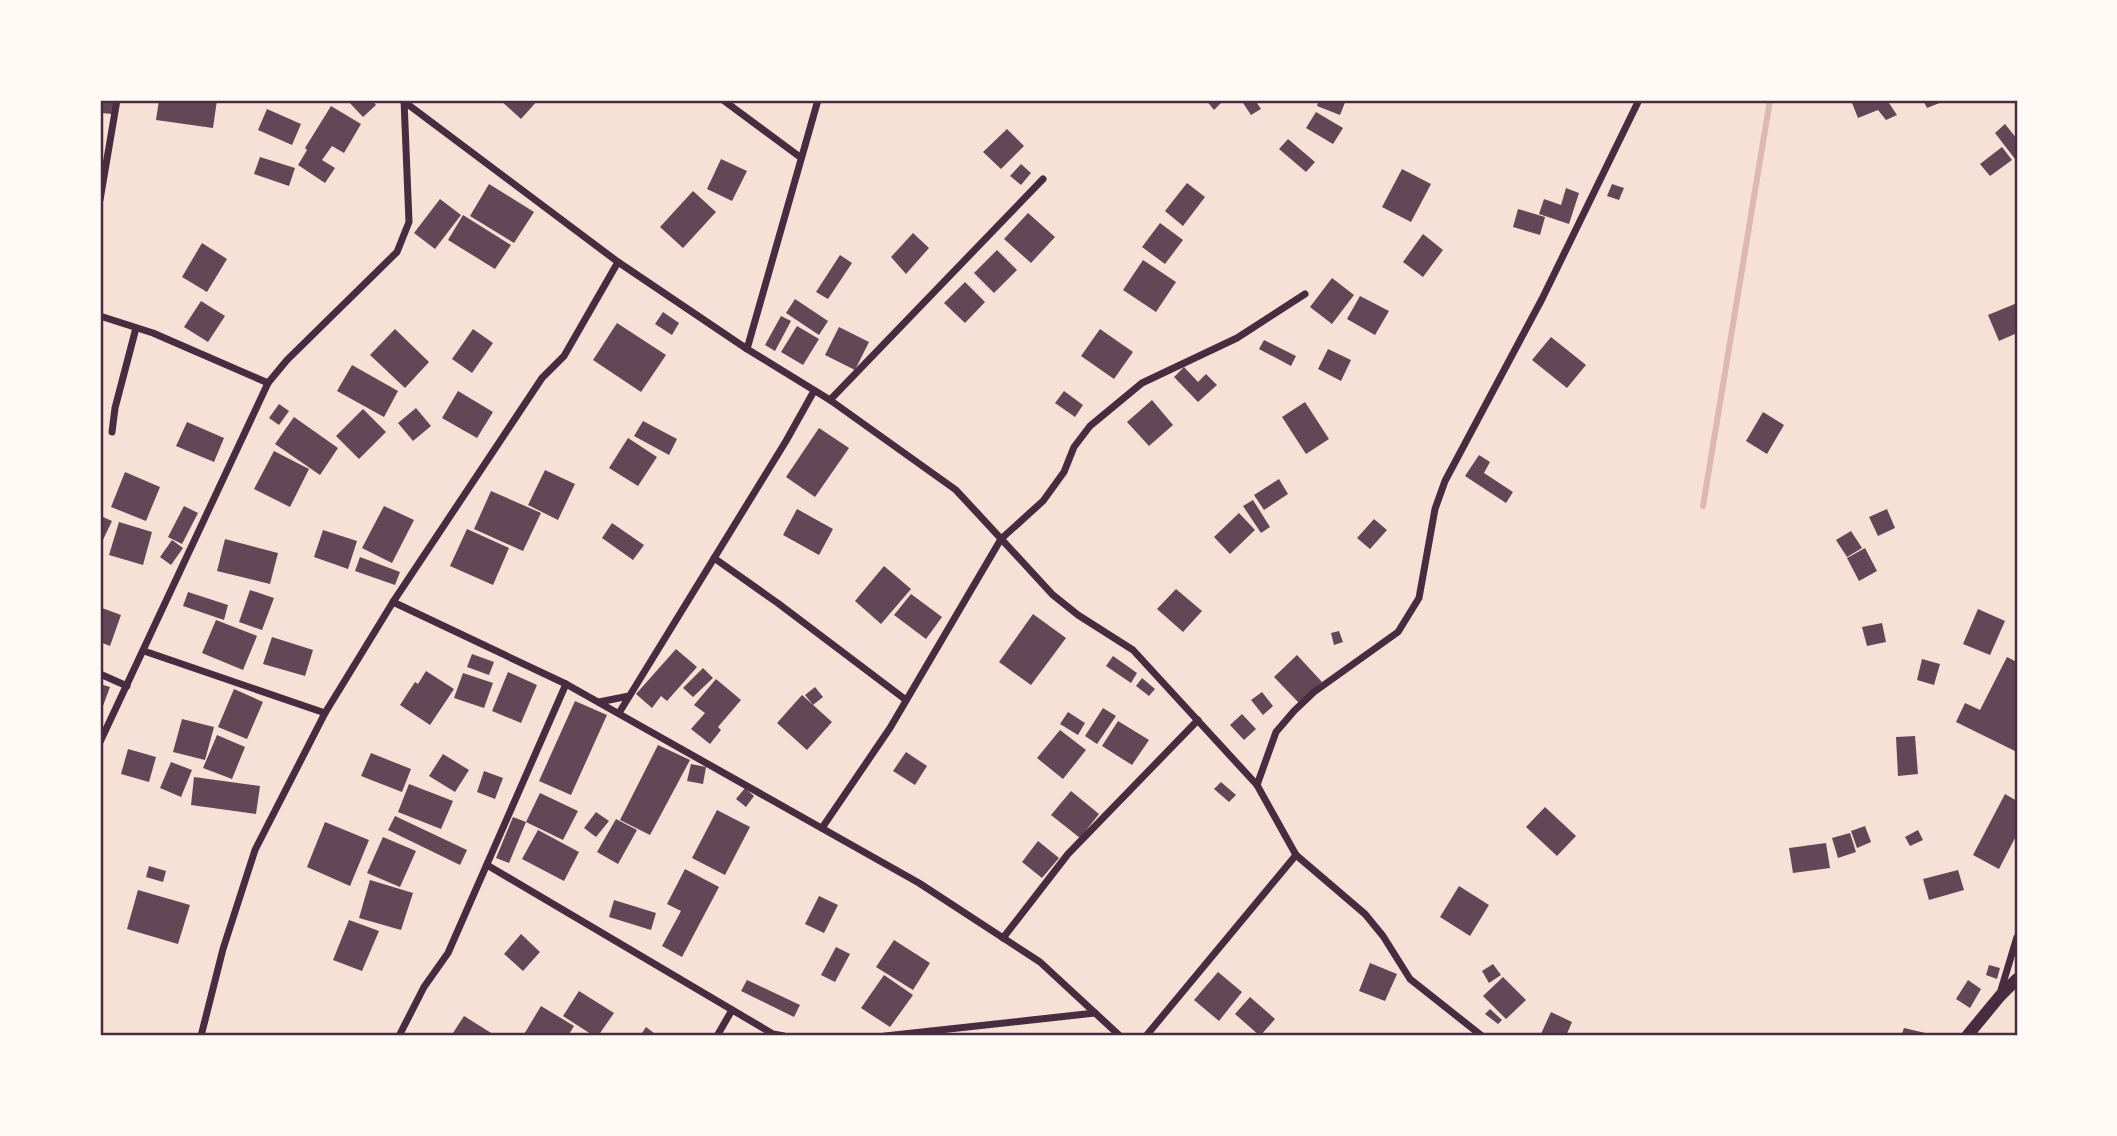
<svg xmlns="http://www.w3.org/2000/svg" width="2117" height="1136" viewBox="0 0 2117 1136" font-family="Poppins,sans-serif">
<rect width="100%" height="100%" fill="#f7e1d7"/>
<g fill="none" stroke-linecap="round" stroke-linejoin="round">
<polyline stroke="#dcb8b0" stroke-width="6" points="1703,506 1770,100"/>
</g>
<g fill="#644757">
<polygon points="159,100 217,100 213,128 156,120"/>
<polygon points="347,100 372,100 376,105 363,117"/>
<polygon points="500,100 538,100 521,119"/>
<polygon points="1206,100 1222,100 1223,101 1214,110"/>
<polygon points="1241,100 1255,100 1261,109 1251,115"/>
<polygon points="1319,100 1346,100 1340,115 1317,106"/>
<polygon points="1862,100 1887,100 1897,115 1886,120 1878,110 1858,118 1852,103"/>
<polygon points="1923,100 1947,100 1927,108"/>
<polygon points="100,101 113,102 113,114 100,113"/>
<polygon points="331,106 361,124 344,153 332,146 322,160 335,168 325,183 298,165 307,150 305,148"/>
<polygon points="267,109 301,124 292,145 258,130"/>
<polygon points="1316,112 1343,128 1333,144 1306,128"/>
<polygon points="2005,124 2017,139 2017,157 2015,159 1995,133"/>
<polygon points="1007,129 1024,146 1001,169 983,152"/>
<polygon points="1288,139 1315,162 1306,172 1279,149"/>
<polygon points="2002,147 2012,160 1990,176 1980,164"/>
<polygon points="260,157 295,168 289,186 254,174"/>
<polygon points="721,159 747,171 732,201 707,189"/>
<polygon points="1021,164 1031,173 1021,185 1010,176"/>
<polygon points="1402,169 1431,184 1411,222 1382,207"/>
<polygon points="1187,183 1205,197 1183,226 1165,211"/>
<polygon points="489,184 534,212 514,243 470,216"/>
<polygon points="1612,184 1624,188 1619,200 1607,196"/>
<polygon points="1566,188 1579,193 1569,224 1539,214 1544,199 1561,205"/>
<polygon points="693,191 716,212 683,248 660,227"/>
<polygon points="440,199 461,215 435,249 414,233"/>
<polygon points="1518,209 1545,217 1540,235 1513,227"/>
<polygon points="1028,213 1055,237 1031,263 1004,239"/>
<polygon points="463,215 511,245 495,269 448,240"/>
<polygon points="1160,223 1183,240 1165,264 1142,247"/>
<polygon points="913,233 929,248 906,274 891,257"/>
<polygon points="1423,234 1443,250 1423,277 1403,262"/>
<polygon points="202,243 227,259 207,292 182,277"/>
<polygon points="997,250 1017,270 994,293 974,273"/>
<polygon points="840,255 852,263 828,299 816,292"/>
<polygon points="1143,260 1176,282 1156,312 1123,290"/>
<polygon points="1332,278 1354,295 1332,324 1310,307"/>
<polygon points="965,282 985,302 965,323 944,303"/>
<polygon points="1360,296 1389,311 1375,335 1347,319"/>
<polygon points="795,299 828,321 819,335 786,313"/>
<polygon points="201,301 225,316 208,342 184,327"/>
<polygon points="2017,303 2017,333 1999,341 1988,315"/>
<polygon points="663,312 679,323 672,335 655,324"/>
<polygon points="781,316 791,321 775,351 765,345"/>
<polygon points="617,323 666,355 641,392 593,360"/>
<polygon points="797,326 819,339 803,365 781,352"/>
<polygon points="839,327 869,342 855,370 825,355"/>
<polygon points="395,329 429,362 405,388 370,355"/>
<polygon points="473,329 493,343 472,373 452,359"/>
<polygon points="1100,329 1133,352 1114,379 1081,356"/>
<polygon points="1551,337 1586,365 1567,388 1532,360"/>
<polygon points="1264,340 1296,356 1291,366 1259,349"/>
<polygon points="1328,349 1351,360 1341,381 1318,369"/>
<polygon points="352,365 398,391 384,417 337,391"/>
<polygon points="1184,367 1198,382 1206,374 1217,385 1198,402 1174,377"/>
<polygon points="458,391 493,412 477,438 442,418"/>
<polygon points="1064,391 1083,405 1075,417 1055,403"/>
<polygon points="1152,400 1173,425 1149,446 1127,422"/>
<polygon points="1305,402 1329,439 1306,454 1282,417"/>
<polygon points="279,404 289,411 279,425 269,418"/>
<polygon points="416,408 431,426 413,441 398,423"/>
<polygon points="363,409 386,432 359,459 336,436"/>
<polygon points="1763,412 1784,425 1767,454 1746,441"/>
<polygon points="294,417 338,448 320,475 275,444"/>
<polygon points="643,421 677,439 669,455 634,436"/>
<polygon points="187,422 224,438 214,462 176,446"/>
<polygon points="819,428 849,448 815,497 786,477"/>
<polygon points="628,438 657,457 638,486 609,468"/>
<polygon points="274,451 309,469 290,507 254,489"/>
<polygon points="1479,455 1490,462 1484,473 1513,492 1506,503 1465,476"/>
<polygon points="545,470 575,484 558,520 528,505"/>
<polygon points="125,472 160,487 146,521 111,507"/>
<polygon points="1279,479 1288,494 1264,510 1254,495"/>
<polygon points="491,491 541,513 523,551 474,529"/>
<polygon points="1253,500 1270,527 1261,533 1243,506"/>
<polygon points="184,506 198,513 182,544 168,537"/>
<polygon points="384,506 414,520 392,563 362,548"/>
<polygon points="797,509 833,529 819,555 783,535"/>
<polygon points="1887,509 1895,528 1878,536 1869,517"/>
<polygon points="1239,513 1255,530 1230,554 1214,537"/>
<polygon points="103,517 112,521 100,546 100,523"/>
<polygon points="1374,519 1387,530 1370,549 1357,538"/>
<polygon points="119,522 152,532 143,565 109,555"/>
<polygon points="612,523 644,545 633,560 602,538"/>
<polygon points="467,529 509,548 493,585 450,566"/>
<polygon points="323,530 357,541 348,569 314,557"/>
<polygon points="1851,531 1862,548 1847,557 1836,540"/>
<polygon points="225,539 278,553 270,584 217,571"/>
<polygon points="172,540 183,548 171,565 160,557"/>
<polygon points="1865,548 1877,571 1859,581 1847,558"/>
<polygon points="360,557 400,572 395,585 355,571"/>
<polygon points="884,566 911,589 881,624 855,601"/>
<polygon points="1176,589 1202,611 1183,632 1157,609"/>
<polygon points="250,590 274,598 262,630 239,622"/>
<polygon points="188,592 228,605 224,620 183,606"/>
<polygon points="911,594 942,617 926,639 894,615"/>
<polygon points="102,608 121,615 110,646 100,642 100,616"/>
<polygon points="1978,609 2005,621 1990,655 1963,644"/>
<polygon points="1033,614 1066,638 1031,685 999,662"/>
<polygon points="216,620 257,636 243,670 202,653"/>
<polygon points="1882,623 1886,642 1867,646 1862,627"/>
<polygon points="1339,631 1343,642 1334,645 1331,633"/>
<polygon points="272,637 313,650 305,676 263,664"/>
<polygon points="676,649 697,667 667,701 661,696 652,708 636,694"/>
<polygon points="472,654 494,662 489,675 467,667"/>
<polygon points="1297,655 1322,682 1299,703 1274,677"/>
<polygon points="1113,656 1137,673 1131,683 1106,666"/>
<polygon points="2007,657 2017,662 2017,752 1956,722 1965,703 1980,710"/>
<polygon points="1922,659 1940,664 1934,685 1917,680"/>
<polygon points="703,668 713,678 693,697 683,688"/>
<polygon points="426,671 454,689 430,725 400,705 415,682 418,684"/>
<polygon points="508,672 537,685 521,723 492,711"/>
<polygon points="463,673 493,683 484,708 454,698"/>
<polygon points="1142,678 1155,689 1149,696 1136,686"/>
<polygon points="716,679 741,700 718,727 721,730 710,744 691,729 705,713 694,705"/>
<polygon points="100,684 110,687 100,714"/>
<polygon points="815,687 823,697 813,705 805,695"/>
<polygon points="234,689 263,702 247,739 218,727"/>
<polygon points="1262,692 1273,706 1263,715 1251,700"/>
<polygon points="802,695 832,722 807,750 777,723"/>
<polygon points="575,701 607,715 571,795 539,781"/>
<polygon points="1103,708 1116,716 1097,744 1085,736"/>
<polygon points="1068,712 1085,723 1078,735 1060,724"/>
<polygon points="1242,714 1256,729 1244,740 1230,725"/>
<polygon points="182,719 214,727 205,760 173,752"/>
<polygon points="1118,721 1149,740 1132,765 1102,746"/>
<polygon points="1060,730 1086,750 1063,779 1037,758"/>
<polygon points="217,735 245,747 232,779 203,768"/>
<polygon points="1915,736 1918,774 1898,776 1896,737"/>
<polygon points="658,745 690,760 650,835 620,820"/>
<polygon points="128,749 156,757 149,782 121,774"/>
<polygon points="906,752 927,766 915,785 893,771"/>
<polygon points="371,753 411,769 402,792 361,776"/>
<polygon points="443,754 469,770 455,792 429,776"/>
<polygon points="171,762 192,770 181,797 160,788"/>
<polygon points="691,764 706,767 703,784 687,781"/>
<polygon points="484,771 503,778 495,799 477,792"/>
<polygon points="194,777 260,786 256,814 191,805"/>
<polygon points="1221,782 1236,795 1229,802 1214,789"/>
<polygon points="409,784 453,801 441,829 398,812"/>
<polygon points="745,788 754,796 746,807 736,799"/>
<polygon points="1071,791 1099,814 1080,838 1051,815"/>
<polygon points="540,793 578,811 563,840 526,822"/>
<polygon points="2005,794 2017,801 2017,834 1999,869 1973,855"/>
<polygon points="1545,807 1576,836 1557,856 1526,827"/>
<polygon points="717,810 750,827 725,875 692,858"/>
<polygon points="596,812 609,821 596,837 584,828"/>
<polygon points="395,816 467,850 460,865 388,830"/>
<polygon points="513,817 526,822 509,863 496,858"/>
<polygon points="616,819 637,830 618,864 597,852"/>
<polygon points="325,822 369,840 350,886 307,867"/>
<polygon points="1865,826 1871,842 1857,848 1851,831"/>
<polygon points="538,830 579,852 564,881 522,859"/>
<polygon points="1918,830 1923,840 1910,846 1905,837"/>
<polygon points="1850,833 1856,852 1838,858 1832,838"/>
<polygon points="383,837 416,851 400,887 367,873"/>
<polygon points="1038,841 1059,858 1042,878 1022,862"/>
<polygon points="1826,843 1830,868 1793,873 1789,848"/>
<polygon points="149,866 166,871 163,882 146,877"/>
<polygon points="685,869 719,887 682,957 662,946 681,911 667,904"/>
<polygon points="1958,870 1964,890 1929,900 1923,879"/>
<polygon points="370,880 413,893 401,930 359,918"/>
<polygon points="1459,886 1489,905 1470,936 1440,917"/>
<polygon points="138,890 190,905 178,944 127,929"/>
<polygon points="819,896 838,905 824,933 805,924"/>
<polygon points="614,900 656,913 651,930 609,917"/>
<polygon points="349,920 379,931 362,971 333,960"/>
<polygon points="521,934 540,952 523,971 504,954"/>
<polygon points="894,940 930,963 913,990 876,967"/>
<polygon points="836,947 850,954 835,982 821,975"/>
<polygon points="1370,963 1397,974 1385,1001 1359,991"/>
<polygon points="1493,964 1501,975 1489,983 1482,971"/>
<polygon points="1989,965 2000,968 1997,979 1986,975"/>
<polygon points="1218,972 1242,992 1219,1021 1194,1000"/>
<polygon points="884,975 913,995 890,1027 861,1008"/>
<polygon points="1503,977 1526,1000 1506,1019 1483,996"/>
<polygon points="747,980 800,1005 794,1017 741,991"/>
<polygon points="1968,980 1981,989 1970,1008 1956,999"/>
<polygon points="579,991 614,1013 598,1036 594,1036 563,1016"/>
<polygon points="1250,997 1275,1019 1260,1036 1235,1014"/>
<polygon points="541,1006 574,1026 568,1036 523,1036"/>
<polygon points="1490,1009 1502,1020 1498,1024 1485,1014"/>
<polygon points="1551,1012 1572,1022 1566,1036 1540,1036"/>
<polygon points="464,1016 496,1036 451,1036"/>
<polygon points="646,1027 658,1036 640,1036"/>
<polygon points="1904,1028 1934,1035 1934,1036 1901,1036"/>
</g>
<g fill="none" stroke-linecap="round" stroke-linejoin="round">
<g stroke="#4a2c40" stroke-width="7">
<polyline points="402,100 618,262 747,349 830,400 956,490 1053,595 1078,615 1133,650 1257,785 1296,855 1365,914 1383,936 1410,979 1482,1036"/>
<polyline points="723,100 800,157"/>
<polyline points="100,200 117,100"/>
<polyline points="100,316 153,333 268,383"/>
<polyline points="747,349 818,100"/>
<polyline points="830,400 1043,179"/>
<polyline points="112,432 115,408 136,328"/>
<polyline points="714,558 779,604 906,700"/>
<polyline points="393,602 566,684 919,883 1040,962 1120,1036"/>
<polyline points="144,651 325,713"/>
<polyline points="100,674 127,686"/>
<polyline points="599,702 629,696"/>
<polyline points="619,713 786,441 814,391"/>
<polyline points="100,742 268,383 287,360 397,252 409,222 404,100"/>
<polyline points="1257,785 1276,732 1294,711 1314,692 1398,632 1419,598 1435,509 1445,481 1542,299 1639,100"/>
<polyline points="822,828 890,728 1001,539 1043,501 1064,472 1074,447 1090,426 1142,383 1237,338 1305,294"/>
<polyline points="487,865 773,1034 784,1036"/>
<polyline points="1003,938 1068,854 1198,720"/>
<polyline points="2001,990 2017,937"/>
<polyline points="201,1036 223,949 255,850 325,713 393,602 542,378 564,356 618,262"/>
<polyline points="399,1036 424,987 448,953 566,684"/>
<polyline points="717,1036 732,1010"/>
<polyline points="885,1036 1095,1013"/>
<polyline points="1146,1036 1296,855"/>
</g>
<polyline stroke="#4a2c40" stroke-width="12" points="1967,1036 2000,996 2017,979"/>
</g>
<rect width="2117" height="1136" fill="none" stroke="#fffaf5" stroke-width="203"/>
<rect x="102" y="102" width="1914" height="932" fill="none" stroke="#4a2c40" stroke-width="2.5"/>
</svg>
